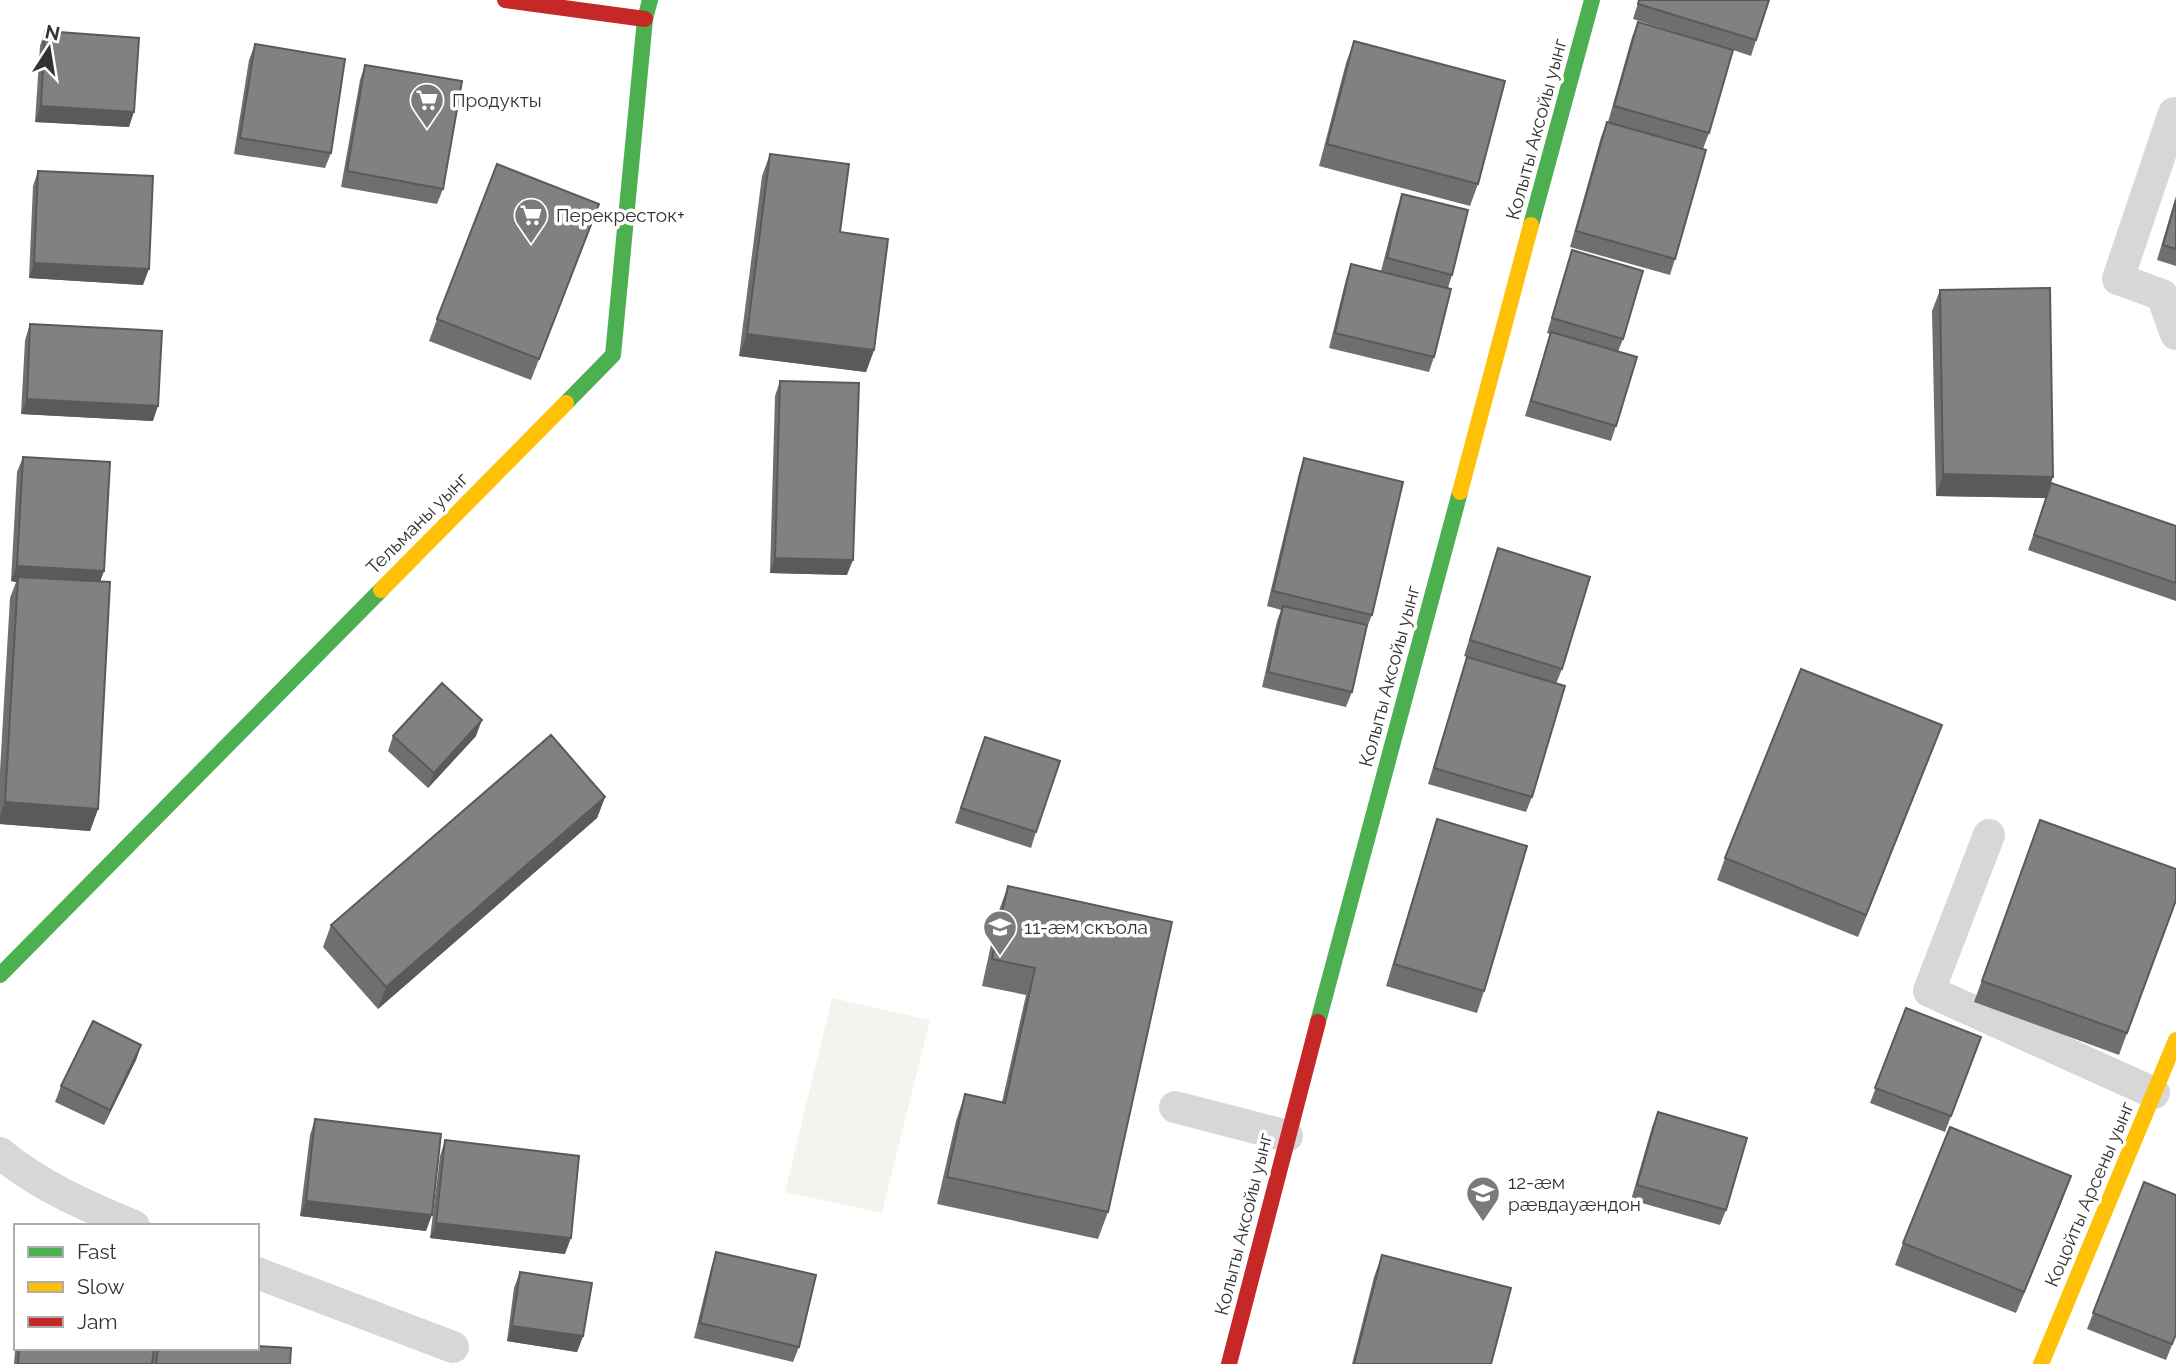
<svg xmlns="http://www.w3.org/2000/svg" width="2176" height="1364" viewBox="0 0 2176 1364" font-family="Raleway,sans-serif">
<rect width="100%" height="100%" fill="#fff"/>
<polygon fill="#f1f5ed" points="832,998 930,1020 882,1213 785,1192"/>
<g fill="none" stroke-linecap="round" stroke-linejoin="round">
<g stroke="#d7d7d7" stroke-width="32">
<polyline points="2174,113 2118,279 2162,295 2176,334"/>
<polyline points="1989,835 1929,991 2154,1093"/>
<polyline points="1175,1107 1287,1136"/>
<path d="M0,1153C40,1186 86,1206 134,1226"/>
<polyline points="257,1273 453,1347"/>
</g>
<g stroke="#4caf50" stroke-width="16">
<polyline points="1531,225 1592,0"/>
<polyline points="566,403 613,355 645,19 650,0"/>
<polyline points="0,975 381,590"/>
<polyline points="1318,1022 1460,492"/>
</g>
<g stroke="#ffc107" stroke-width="16">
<polyline points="1460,492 1531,225"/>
<polyline points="381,590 566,403"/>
<polyline points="2041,1364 2176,1040"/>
</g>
<g stroke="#c62828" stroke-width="16">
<polyline points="505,0 645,19"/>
<polyline points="1229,1364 1318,1022"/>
</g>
</g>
<g fill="#6f6f6f">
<polygon points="1639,0 1769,0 1751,56 1733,50 1709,133 1703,149 1608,122 1632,37 1638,22 1699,40 1633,19"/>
<polygon points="45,31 129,127 35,122 40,46"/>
<polygon points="1354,41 1478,184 1470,206 1319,166 1346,63"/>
<polygon points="255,44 331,153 325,168 234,154 249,60"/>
<polygon points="365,65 443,189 437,204 341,187 360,80"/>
<polygon points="1607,122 1675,259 1670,275 1570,247 1601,137"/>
<polygon points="770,154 840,232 874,350 866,372 739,356 762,176"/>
<polygon points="38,171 143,285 29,278 33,186"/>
<polygon points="1402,194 1452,275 1448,288 1434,357 1429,372 1329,348 1346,279 1351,264 1381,271 1397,209"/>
<polygon points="2176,196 2176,266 2157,260"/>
<polygon points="591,225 531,380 429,341 437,319"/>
<polygon points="1572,250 1623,339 1618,352 1616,426 1611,441 1525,416 1550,334 1547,333"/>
<polygon points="1940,290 2051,483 2176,526 2176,601 2028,550 2046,498 1936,496 1932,311"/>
<polygon points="30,324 153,421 21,414 25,340"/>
<polygon points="780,381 847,575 770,573 775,396"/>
<polygon points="23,457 104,571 100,581 98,809 90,831 0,824 0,771 10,598 16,582 11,581 17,472"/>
<polygon points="1304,458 1372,615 1366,630 1352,692 1346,707 1262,687 1277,621 1281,610 1267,606 1299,473"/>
<polygon points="1498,548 1562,669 1556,684 1532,797 1526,812 1428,784 1467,657 1527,675 1464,656"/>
<polygon points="393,736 476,736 428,788 388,751"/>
<polygon points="1934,746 1858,937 1717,880 1725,858"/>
<polygon points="979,752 1036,832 1031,848 955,823"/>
<polygon points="605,797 597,818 378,1009 323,947 331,925"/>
<polygon points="1437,819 1484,991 1477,1013 1386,986 1430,841"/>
<polygon points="2040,820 2176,900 2119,1055 1974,1002"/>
<polygon points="1008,886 1172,922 1108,1212 1098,1239 937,1204 956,1121 965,1094 1002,1102 1026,995 982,986 998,913"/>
<polygon points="1906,1008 1981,1037 1945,1132 1870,1103"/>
<polygon points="141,1045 136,1060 104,1125 55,1102 61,1086"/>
<polygon points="1658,1112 1726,1210 1720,1225 1631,1200 1652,1127"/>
<polygon points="315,1119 426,1231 300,1216 310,1135"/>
<polygon points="445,1140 565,1254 430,1238 440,1156"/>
<polygon points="2144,1182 2176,1335 2166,1360 2087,1329"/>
<polygon points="2063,1198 2016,1313 1895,1265 1903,1243"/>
<polygon points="716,1252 799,1347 793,1362 694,1338 711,1268"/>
<polygon points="1382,1255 1491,1364 1352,1364 1374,1277"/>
<polygon points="520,1272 583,1336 577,1352 507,1341 514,1288"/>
<polygon points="16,1337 16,1348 154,1348 153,1351 155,1348 257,1348 290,1364 14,1364"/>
</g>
<g fill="#5a5a5a">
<polygon points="41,106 134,112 129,127 35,122"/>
<polygon points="34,263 149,269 143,285 29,278"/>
<polygon points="747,334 874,350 866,372 739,356"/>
<polygon points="27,399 158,406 153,421 21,414"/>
<polygon points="1943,474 2053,477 2046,498 1936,496"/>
<polygon points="775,558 853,560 847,575 770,573"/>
<polygon points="17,566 104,571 98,587 18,577 16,582 11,581"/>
<polygon points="482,720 476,736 428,788 434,773"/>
<polygon points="1942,725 1934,746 1858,937 1866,915"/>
<polygon points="605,797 597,818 378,1009 386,987"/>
<polygon points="5,802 98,809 90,831 0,824 0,816"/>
<polygon points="141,1045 136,1060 104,1125 110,1110"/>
<polygon points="2071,1176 2063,1198 2016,1313 2024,1292"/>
<polygon points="306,1201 432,1215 426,1231 300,1216"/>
<polygon points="436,1223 571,1238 565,1254 430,1238"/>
<polygon points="512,1326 583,1336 577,1352 507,1341"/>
</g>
<g fill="#818181" stroke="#5a5a5a" stroke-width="2">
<polygon points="1639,0 1769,0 1756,40 1638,4"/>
<polygon points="1638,22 1733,50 1709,133 1614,106"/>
<polygon points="45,31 139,38 134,112 41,106"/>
<polygon points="1354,41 1505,81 1478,184 1327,144"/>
<polygon points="255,44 345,59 331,153 240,138"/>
<polygon points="365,65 462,81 443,189 347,171"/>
<polygon points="1607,122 1706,150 1675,259 1576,231"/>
<polygon points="770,154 849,164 840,232 888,239 874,350 747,334"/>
<polygon points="497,164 599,204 539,359 437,319"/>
<polygon points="38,171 153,176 149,269 34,263"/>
<polygon points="1402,194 1468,210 1452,275 1387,258"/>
<polygon points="2176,200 2176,249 2163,245"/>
<polygon points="1572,250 1643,271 1623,339 1552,318"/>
<polygon points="1351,264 1451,289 1434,357 1335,333"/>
<polygon points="2050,288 2053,477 1943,474 1940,290"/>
<polygon points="30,324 162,331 158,406 27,399"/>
<polygon points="1551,332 1637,357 1616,426 1531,401"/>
<polygon points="780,381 859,383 853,560 775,558"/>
<polygon points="23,457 110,462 104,571 17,566"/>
<polygon points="1304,458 1403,482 1372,615 1273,591"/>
<polygon points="2051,483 2176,526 2176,583 2034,535"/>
<polygon points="1498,548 1590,577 1562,669 1470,640"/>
<polygon points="18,577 110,582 98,809 5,802"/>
<polygon points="1283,606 1367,625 1352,692 1268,672"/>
<polygon points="1467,657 1565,686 1532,797 1434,768"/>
<polygon points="1801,669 1942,725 1866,915 1725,858"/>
<polygon points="442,683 482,720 434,773 393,736"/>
<polygon points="551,735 605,797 386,987 331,925"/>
<polygon points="985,737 1060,761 1036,832 961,808"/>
<polygon points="1437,819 1527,846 1484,991 1394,964"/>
<polygon points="2040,820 2176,869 2176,900 2127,1033 1982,981"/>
<polygon points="1008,886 1172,922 1108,1212 947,1177 965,1094 1005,1103 1035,968 992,959"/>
<polygon points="1906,1008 1981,1037 1951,1116 1875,1088"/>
<polygon points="93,1021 141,1045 110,1110 61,1086"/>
<polygon points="1658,1112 1747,1138 1726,1210 1637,1185"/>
<polygon points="315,1119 441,1134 432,1215 306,1201"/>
<polygon points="1950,1127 2071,1176 2024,1292 1903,1243"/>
<polygon points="445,1140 579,1156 571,1238 436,1223"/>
<polygon points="2144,1182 2176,1195 2176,1334 2172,1344 2093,1313"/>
<polygon points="716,1252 816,1275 799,1347 700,1323"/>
<polygon points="1382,1255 1511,1288 1491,1364 1354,1364"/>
<polygon points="520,1272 592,1283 583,1336 512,1326"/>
<polygon points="257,1346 291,1348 290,1364 156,1364 158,1348 257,1348"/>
<polygon points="19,1348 154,1348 152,1364 18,1364"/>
</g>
<defs>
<g id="supermarket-pin" transform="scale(1.75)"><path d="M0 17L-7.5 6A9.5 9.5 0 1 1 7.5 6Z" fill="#7a7a7a" stroke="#fff"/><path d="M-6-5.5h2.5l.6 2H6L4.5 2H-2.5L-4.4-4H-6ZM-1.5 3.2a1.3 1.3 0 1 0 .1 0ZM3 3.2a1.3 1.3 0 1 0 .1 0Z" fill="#fff"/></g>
<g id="school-pin" transform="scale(1.75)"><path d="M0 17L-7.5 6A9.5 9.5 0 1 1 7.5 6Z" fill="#7a7a7a" stroke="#fff"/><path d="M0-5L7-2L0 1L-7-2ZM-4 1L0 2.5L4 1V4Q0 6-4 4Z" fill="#fff"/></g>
</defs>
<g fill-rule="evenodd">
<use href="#supermarket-pin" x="427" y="100"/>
<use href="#supermarket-pin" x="531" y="215"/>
<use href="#school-pin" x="1000" y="927"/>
<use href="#school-pin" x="1483" y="1193"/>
</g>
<g text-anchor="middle" stroke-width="7" stroke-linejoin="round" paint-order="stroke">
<g font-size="19" fill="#333" stroke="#fff" text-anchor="start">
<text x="452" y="107">Продукты</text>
<text x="556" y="222">Перекресток+</text>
<text x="1024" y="934">11-æм скъола</text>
<text x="1508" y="1189">12-æм<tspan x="1508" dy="22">рӕвдауӕндон</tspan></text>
</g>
<g font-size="19" fill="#333" stroke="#fff">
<text transform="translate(1536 129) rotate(-75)" y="7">Колыты Аксойы уынг</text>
<text transform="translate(417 523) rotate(-45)" y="7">Тельманы уынг</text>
<text transform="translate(1389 676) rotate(-75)" y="7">Колыты Аксойы уынг</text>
<text transform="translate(2089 1194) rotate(-67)" y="7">Коцойты Арсены уынг</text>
<text transform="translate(1243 1224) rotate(-76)" y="7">Колыты Аксойы уынг</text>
</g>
</g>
<rect x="14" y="1224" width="245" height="126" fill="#ffffff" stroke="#adadad" stroke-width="2"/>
<rect x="28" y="1247" width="35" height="10" fill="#4caf50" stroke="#adadad" stroke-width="2"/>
<text x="77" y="1259" font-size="21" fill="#333333">Fast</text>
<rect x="28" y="1282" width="35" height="10" fill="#ffc107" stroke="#adadad" stroke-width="2"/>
<text x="77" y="1294" font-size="21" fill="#333333">Slow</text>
<rect x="28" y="1317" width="35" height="10" fill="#c62828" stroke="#adadad" stroke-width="2"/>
<text x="77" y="1329" font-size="21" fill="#333333">Jam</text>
<g transform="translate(49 49) rotate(12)" stroke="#ffffff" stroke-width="5" paint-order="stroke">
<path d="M0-5L12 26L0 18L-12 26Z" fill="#333333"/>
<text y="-10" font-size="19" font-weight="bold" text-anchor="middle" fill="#333333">N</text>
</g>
</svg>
